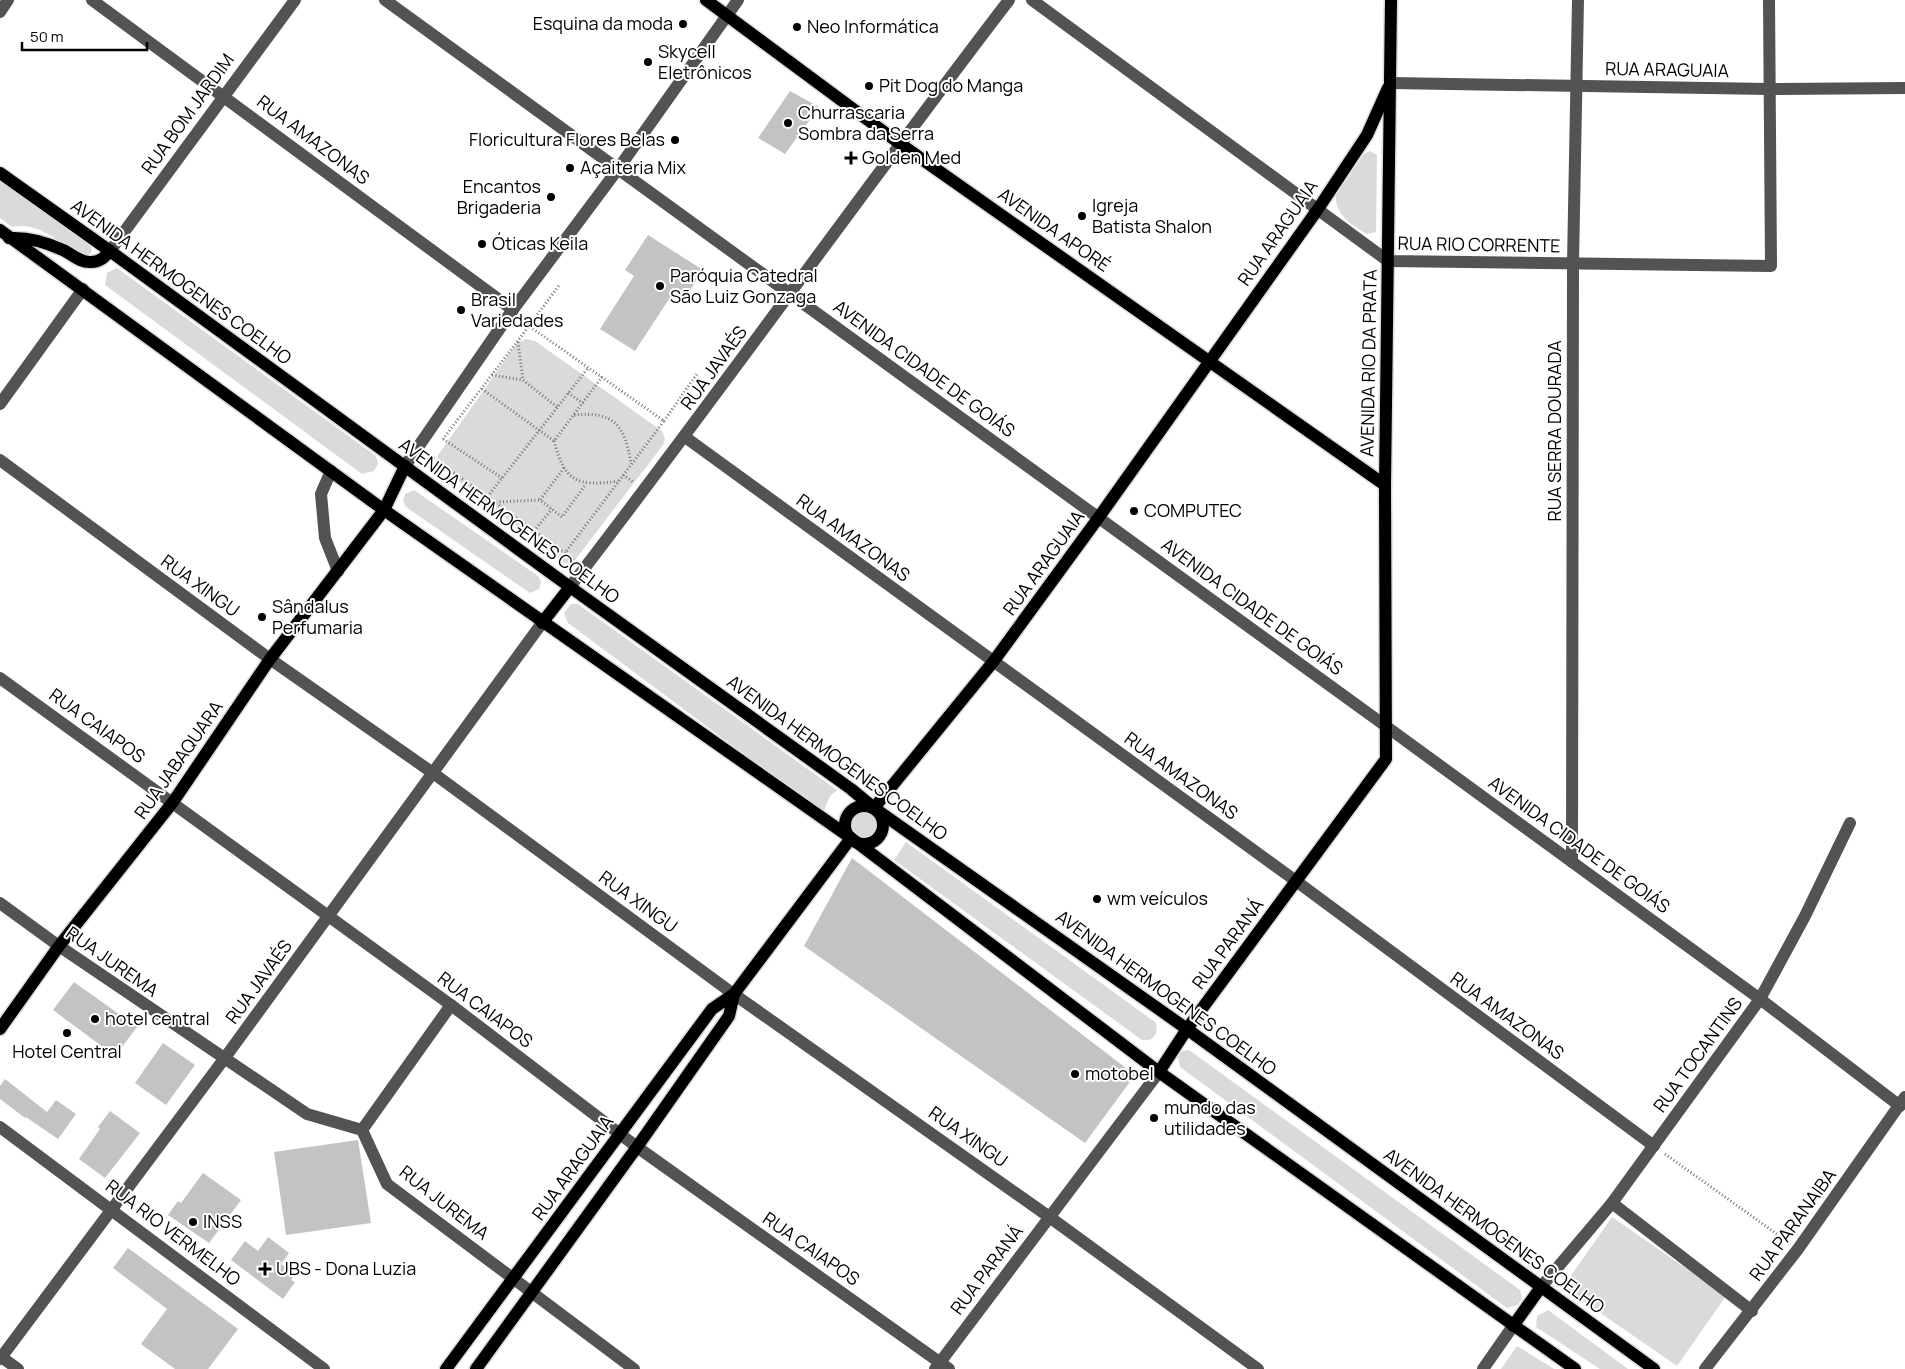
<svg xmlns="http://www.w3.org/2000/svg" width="1905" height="1369" viewBox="0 0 1905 1369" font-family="Manrope,sans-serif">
<rect width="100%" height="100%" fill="#fff"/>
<g fill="#dadada">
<path d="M1370,151L1377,155L1376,232L1367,234C1352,226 1334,213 1336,195L1364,154Z"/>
<path d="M0,181L90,244L92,250L90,254L82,255C61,243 37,221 12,227L0,218Z"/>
<polygon points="117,268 376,456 378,464 374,471 362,474 105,285 107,273"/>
<polygon points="526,339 535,341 662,431 665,439 663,445 575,560 569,564 563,562 442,468 438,461 438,455 517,343"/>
<polygon points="414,490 538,576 541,582 539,589 530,593 406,507 403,501 405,494"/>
<polygon points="571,604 578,604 837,790 830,796 823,813 568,623 564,613"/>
<polygon points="860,806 867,806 882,819 881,833 868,843 845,826 848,813"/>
<path d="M906,842L1155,1022C1160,1033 1153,1042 1142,1040L894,860Z"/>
<polygon points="1189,1050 1520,1290 1522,1298 1518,1305 1507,1308 1180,1067 1178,1057 1182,1051"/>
<polygon points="1612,1217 1726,1296 1677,1366 1563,1287"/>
<polygon points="1548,1310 1628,1369 1600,1369 1536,1327 1537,1316"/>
<polygon points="1517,1346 1554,1369 1501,1369"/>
</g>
<g fill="#c3c3c3">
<polygon points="790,91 819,107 785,154 758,138"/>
<polygon points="648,235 703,270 682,303 671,296 635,351 600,329 634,276 625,270"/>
<polygon points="852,858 1135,1075 1085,1143 804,946"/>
<polygon points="74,982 137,1027 115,1056 53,1010"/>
<polygon points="163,1043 195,1065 166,1105 135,1083"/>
<polygon points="5,1079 47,1112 56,1100 76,1114 58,1139 26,1117 25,1118 0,1099 0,1086"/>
<polygon points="110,1111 140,1133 105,1178 79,1159 100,1129 98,1127"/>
<polygon points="358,1140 371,1223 286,1235 274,1152"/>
<polygon points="203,1173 241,1200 209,1243 168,1215 178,1201 181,1203"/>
<polygon points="268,1237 289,1253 281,1264 295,1274 291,1280 295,1282 283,1299 231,1260 245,1241 258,1251"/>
<polygon points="128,1248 238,1329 208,1369 175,1369 141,1344 167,1309 113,1268"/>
</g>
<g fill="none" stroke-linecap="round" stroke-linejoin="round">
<g stroke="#dbdbdb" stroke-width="15">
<g id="major">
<polyline points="706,0 899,143 1385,485"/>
<polyline points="0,173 110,251 570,587 851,789 874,808 1187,1029 1654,1369"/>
<polyline points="0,230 384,510 851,838 1159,1072 1575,1369"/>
<path d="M9,238C28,237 46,242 63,250C72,254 80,263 91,262C100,262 105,257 110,251"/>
<polyline points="542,623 570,587"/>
<circle cx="864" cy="825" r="19"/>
<polyline points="874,808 993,662 1099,517 1318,209 1367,135 1388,88"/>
<polyline points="0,1029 59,946 173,802 270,659 384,510 405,466"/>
<polyline points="1159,1072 1187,1029 1386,759 1385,485 1391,0"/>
<polyline points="1513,1326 1541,1287"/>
<polyline points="446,1369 712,1009 734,994 851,838"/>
<polyline points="476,1369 637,1147 729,1016 734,994"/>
</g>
</g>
<g stroke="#757575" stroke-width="3" stroke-dasharray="1 2.5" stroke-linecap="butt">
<polyline points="529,326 560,284"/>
<polyline points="518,342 523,380 557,407"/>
<polyline points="492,375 523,380"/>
<polyline points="482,389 554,441 602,377"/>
<polyline points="568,393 583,403"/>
<path d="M574,415C614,411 625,425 631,464"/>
<polyline points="664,421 697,374"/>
<polyline points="443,439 502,478"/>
<path d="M554,441C565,482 577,487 618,481"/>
<polyline points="428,454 565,553 664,421 529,326 443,439"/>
<polyline points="564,468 540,500 562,517 586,484"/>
<polyline points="623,475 633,482"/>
<polyline points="496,502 540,500"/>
<polyline points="481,505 588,368"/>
<polyline points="534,531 552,509"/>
<polyline points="565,553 574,561"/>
<polyline points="1665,1154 1788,1242"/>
</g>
<g stroke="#535353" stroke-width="12">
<polyline points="92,0 513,310"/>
<polyline points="385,0 1387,727 1760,999 1900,1106"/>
<polyline points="1032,0 1388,261 1771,266 1769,0"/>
<polyline points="0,12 8,0"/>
<polyline points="1390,83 1769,89 1905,88"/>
<polyline points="110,251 295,0"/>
<polyline points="0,404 83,289"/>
<polyline points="685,437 1296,881 1654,1146"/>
<polyline points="0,460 270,659 433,773 728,990 1048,1216 1258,1369"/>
<polyline points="405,466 509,315 618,169 738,0"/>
<polyline points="331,471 321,494 325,538 338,571"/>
<path d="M570,587C719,394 860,194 1009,0"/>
<polyline points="0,678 451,1005 637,1147 949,1369"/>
<polyline points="1572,862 1573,263 1578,0"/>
<polyline points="0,903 59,946 307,1114 362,1130 387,1184 634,1369"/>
<polyline points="0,1127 324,1369"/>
<polyline points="362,1130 451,1005"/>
<polyline points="1612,1203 1752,1311"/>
<polyline points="1541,1287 1612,1203 1760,999 1805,916 1850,823"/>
<polyline points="0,1356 18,1369"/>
<polyline points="0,1359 224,1059 542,623"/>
<polyline points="935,1369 1159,1072"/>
<polyline points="1483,1369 1513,1326"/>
<polyline points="1705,1369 1798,1249 1905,1097"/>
</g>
<use href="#major" stroke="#000" stroke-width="12"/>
</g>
<g fill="#000" stroke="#fff" stroke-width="2">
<circle cx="683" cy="24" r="5"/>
<circle cx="797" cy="27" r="5"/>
<circle cx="648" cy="62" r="5"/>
<circle cx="869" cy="86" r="5"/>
<circle cx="788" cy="123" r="5"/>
<circle cx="675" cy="140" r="5"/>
<path d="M848.5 150.5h5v5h5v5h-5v5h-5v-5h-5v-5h5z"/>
<circle cx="570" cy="168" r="5"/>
<circle cx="551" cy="197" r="5"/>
<circle cx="1082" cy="216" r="5"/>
<circle cx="482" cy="244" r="5"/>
<circle cx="660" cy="286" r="5"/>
<circle cx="461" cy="310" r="5"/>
<circle cx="1134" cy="511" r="5"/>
<circle cx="262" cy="617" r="5"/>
<circle cx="1097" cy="899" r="5"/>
<circle cx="95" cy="1019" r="5"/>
<circle cx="67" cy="1033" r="5"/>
<circle cx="1075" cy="1074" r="5"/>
<circle cx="1154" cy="1118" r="5"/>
<circle cx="193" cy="1222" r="5"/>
<path d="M262.5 1261.5h5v5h5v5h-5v5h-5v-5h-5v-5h5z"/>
</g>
<g text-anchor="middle" stroke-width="4" stroke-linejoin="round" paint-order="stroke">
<g font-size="18" fill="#000" stroke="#fff" text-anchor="start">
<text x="673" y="30" text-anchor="end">Esquina da moda</text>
<text x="807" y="33">Neo Informática</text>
<text x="658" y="58">Skycell<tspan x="658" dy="21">Eletrônicos</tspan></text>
<text x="879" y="92">Pit Dog do Manga</text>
<text x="798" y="119">Churrascaria<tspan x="798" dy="21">Sombra da Serra</tspan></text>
<text x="665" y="146" text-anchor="end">Floricultura Flores Belas</text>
<text x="862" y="164">Golden Med</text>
<text x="580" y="174">Açaiteria Mix</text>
<text x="541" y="193" text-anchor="end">Encantos<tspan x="541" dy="21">Brigaderia</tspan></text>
<text x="1092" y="212">Igreja<tspan x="1092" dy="21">Batista Shalon</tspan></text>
<text x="492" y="250">Óticas Keila</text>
<text x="670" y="282">Paróquia Catedral<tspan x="670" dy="21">São Luiz Gonzaga</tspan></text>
<text x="471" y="306">Brasil<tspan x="471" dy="21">Variedades</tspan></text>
<text x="1144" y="517">COMPUTEC</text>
<text x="272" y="613">Sândalus<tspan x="272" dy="21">Perfumaria</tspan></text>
<text x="1107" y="905">wm veículos</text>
<text x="105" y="1025">hotel central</text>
<text x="67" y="1058" text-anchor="middle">Hotel Central</text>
<text x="1085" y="1080">motobel</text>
<text x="1164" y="1114">mundo das<tspan x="1164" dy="21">utilidades</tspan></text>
<text x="203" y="1228">INSS</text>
<text x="276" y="1275">UBS - Dona Luzia</text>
</g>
<g font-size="18" fill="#000" stroke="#fff">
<text transform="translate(1667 70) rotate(1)" y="6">RUA ARAGUAIA</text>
<text transform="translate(188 114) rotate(-54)" y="6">RUA BOM JARDIM</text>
<text transform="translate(313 140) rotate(37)" y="6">RUA AMAZONAS</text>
<text transform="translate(1054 230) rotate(35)" y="6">AVENIDA APORÉ</text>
<text transform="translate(1278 233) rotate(-55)" y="6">RUA ARAGUAIA</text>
<text transform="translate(1479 245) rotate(1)" y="6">RUA RIO CORRENTE</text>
<text transform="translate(181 282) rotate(36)" y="6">AVENIDA HERMOGENES COELHO</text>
<text transform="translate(1369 363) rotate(-89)" y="6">AVENIDA RIO DA PRATA</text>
<text transform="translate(714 368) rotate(-54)" y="6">RUA JAVAÉS</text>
<text transform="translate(924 369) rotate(36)" y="6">AVENIDA CIDADE DE GOIÁS</text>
<text transform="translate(1555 431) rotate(-90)" y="6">RUA SERRA DOURADA</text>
<text transform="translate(509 521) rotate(36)" y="6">AVENIDA HERMOGENES COELHO</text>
<text transform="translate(853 538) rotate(36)" y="6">RUA AMAZONAS</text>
<text transform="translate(1044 563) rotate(-54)" y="6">RUA ARAGUAIA</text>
<text transform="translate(200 586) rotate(36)" y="6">RUA XINGU</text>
<text transform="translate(1252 607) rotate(36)" y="6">AVENIDA CIDADE DE GOIÁS</text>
<text transform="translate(97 726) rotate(36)" y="6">RUA CAIAPOS</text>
<text transform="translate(837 758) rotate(36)" y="6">AVENIDA HERMOGENES COELHO</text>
<text transform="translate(179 760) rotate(-55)" y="6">RUA JABAQUARA</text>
<text transform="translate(1181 776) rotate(36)" y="6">RUA AMAZONAS</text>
<text transform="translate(1579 845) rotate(36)" y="6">AVENIDA CIDADE DE GOIÁS</text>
<text transform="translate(638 902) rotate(36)" y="6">RUA XINGU</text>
<text transform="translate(1228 944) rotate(-54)" y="6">RUA PARANÁ</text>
<text transform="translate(112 962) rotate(35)" y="6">RUA JUREMA</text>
<text transform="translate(259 982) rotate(-54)" y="6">RUA JAVAÉS</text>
<text transform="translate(1166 993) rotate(36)" y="6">AVENIDA HERMOGENES COELHO</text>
<text transform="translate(485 1010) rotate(37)" y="6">RUA CAIAPOS</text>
<text transform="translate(1507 1016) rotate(36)" y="6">RUA AMAZONAS</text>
<text transform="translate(1698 1055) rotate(-54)" y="6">RUA TOCANTINS</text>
<text transform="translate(968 1137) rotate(35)" y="6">RUA XINGU</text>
<text transform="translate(573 1168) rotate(-54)" y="6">RUA ARAGUAIA</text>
<text transform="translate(444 1203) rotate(38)" y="6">RUA JUREMA</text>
<text transform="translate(1793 1225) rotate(-54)" y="6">RUA PARANAIBA</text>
<text transform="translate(1494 1231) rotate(36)" y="6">AVENIDA HERMOGENES COELHO</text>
<text transform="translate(173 1233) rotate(37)" y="6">RUA RIO VERMELHO</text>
<text transform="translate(811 1249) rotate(35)" y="6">RUA CAIAPOS</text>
<text transform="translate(987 1270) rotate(-53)" y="6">RUA PARANÁ</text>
</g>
</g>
<path d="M22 42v8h125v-8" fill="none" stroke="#000000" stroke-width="2.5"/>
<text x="30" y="42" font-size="15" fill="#000000" stroke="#ffffff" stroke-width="4" paint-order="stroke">50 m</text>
</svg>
